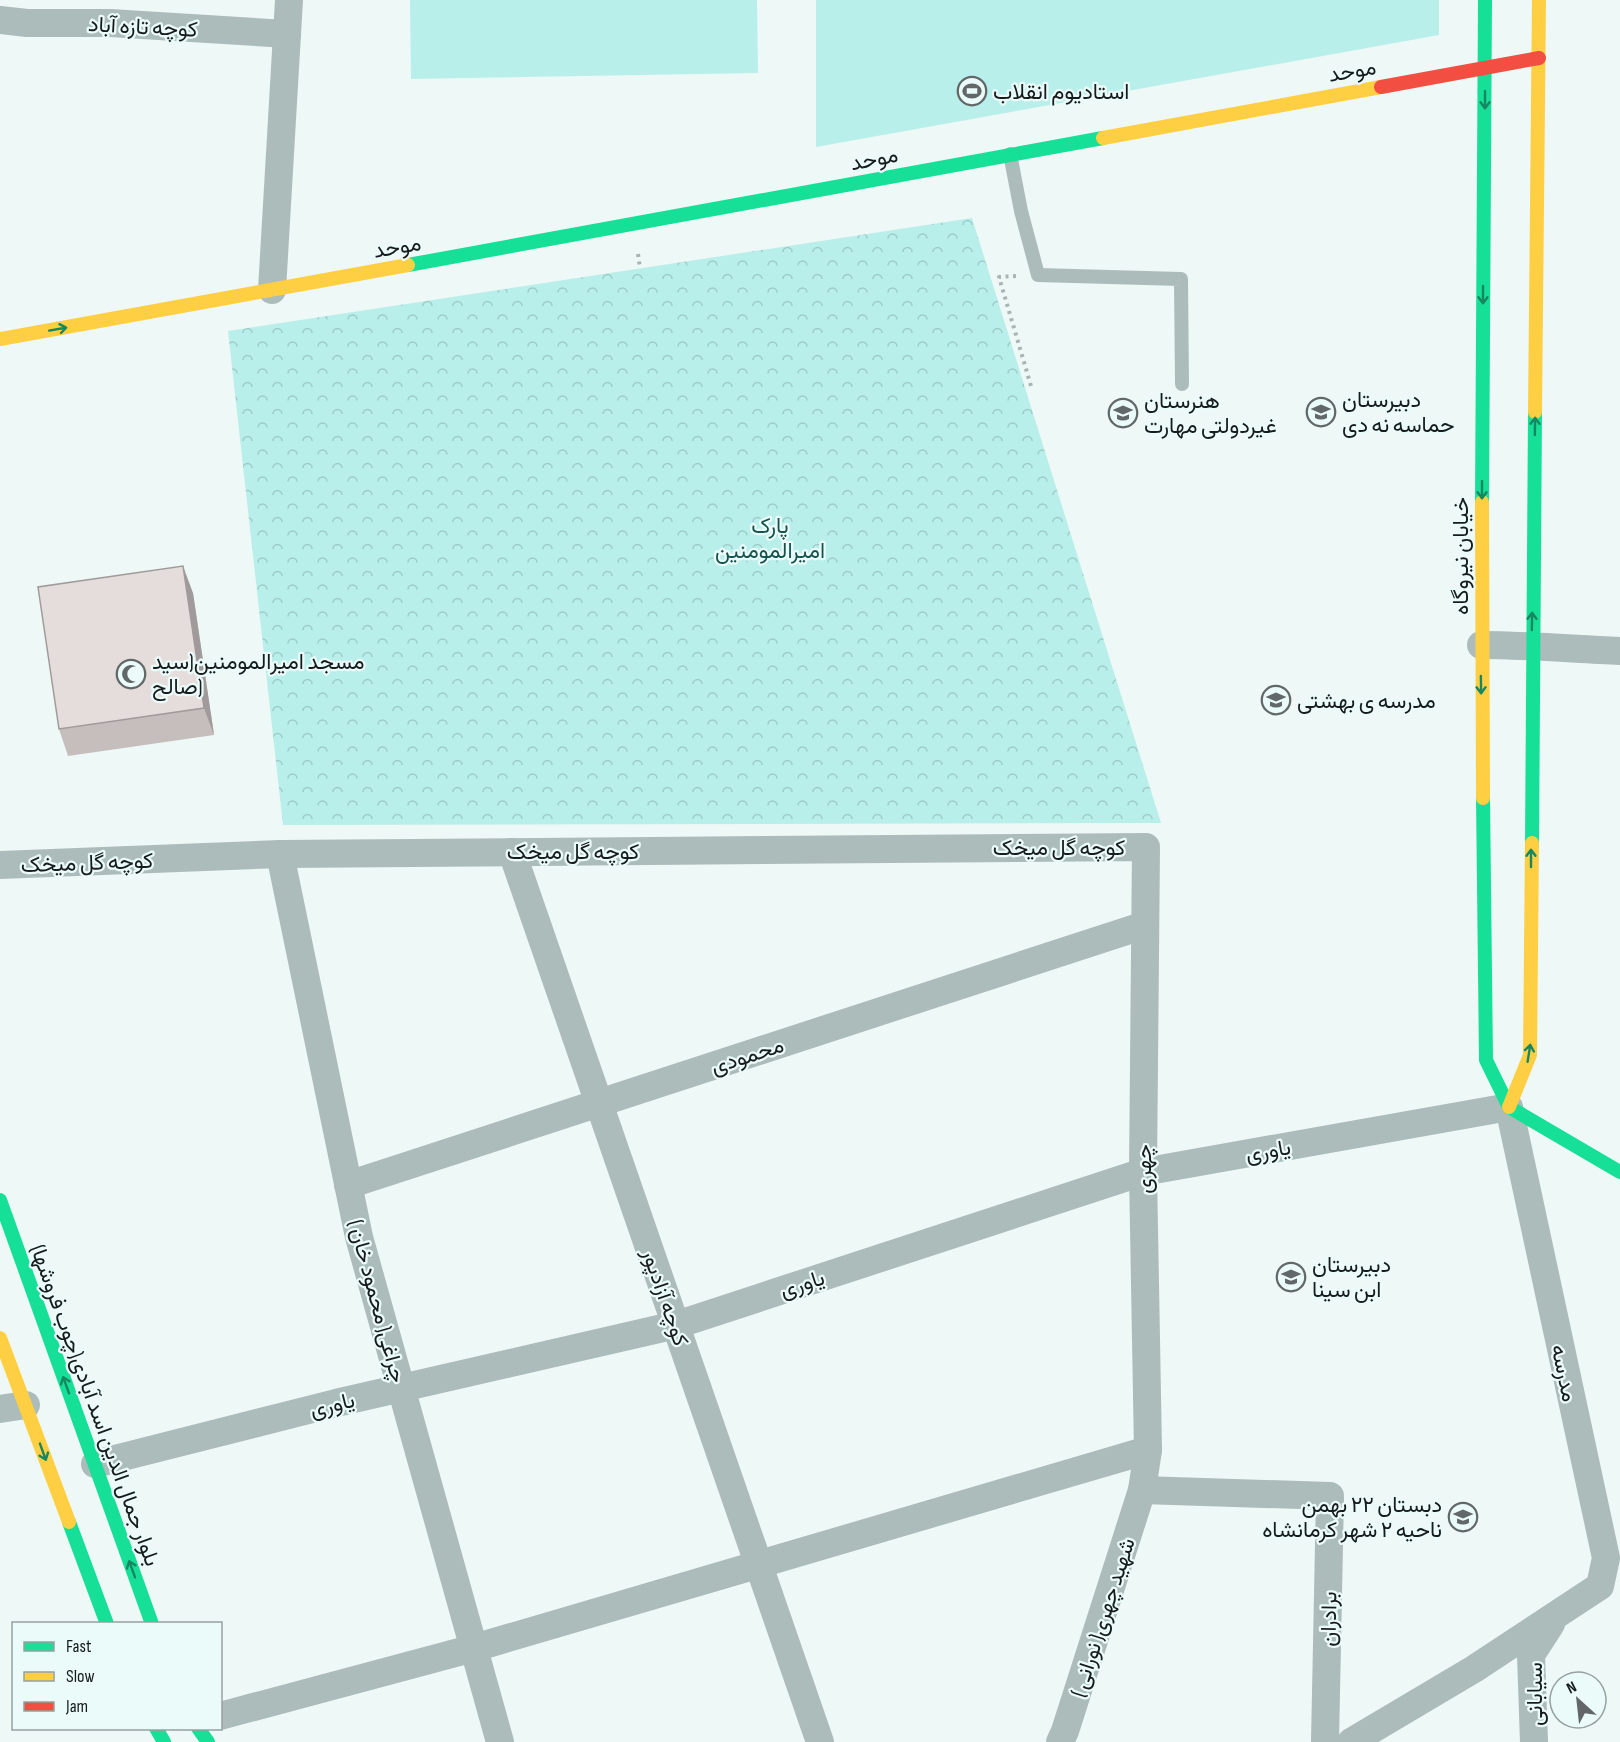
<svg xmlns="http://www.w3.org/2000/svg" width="1620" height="1742" viewBox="0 0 1620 1742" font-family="'Sofia Sans Condensed',Vazirmatn,sans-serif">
<defs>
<pattern id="forest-crowns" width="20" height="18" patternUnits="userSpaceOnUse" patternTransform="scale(1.5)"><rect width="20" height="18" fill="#b8efea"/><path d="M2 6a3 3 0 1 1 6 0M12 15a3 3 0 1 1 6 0" fill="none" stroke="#9dccc8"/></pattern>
</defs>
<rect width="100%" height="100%" fill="#eef8f6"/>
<polygon fill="url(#forest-crowns)" points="972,218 1161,823 283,825 228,331"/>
<g fill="#b8efea">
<polygon points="410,0 757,0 758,73 411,79"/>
<polygon points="816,0 1439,0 1439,35 816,147"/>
</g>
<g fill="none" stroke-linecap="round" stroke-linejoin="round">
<g stroke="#a7b5b3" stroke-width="4" stroke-dasharray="3 4.5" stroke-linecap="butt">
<polyline points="638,254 640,268"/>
<polyline points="1016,276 999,277 1031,386"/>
</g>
<polyline stroke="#abbcba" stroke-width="14" points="1010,154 1021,211 1038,275 1181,279 1182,384"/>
<g stroke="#abbcba" stroke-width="28">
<polyline points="0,20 27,23 110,23 287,34"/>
<polyline points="272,290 289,0"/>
<path d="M1481,645C1527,645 1573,649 1620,651"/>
<polyline points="512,852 820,1742"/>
<polyline points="280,854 359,1237 500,1742"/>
<polyline points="0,865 280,854 1146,847 1143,1172 1148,1450 1142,1490 1065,1731 1060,1742"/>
<polyline points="348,1185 1145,925"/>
<polyline points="0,1409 26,1405"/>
<polyline points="95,1464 336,1403 676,1325 1143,1172 1509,1107 1606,1558 1600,1586 1474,1669 1351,1742"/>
<polyline points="1142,1490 1330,1496 1325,1742"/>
<polyline points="220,1716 474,1648 1148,1450"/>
<polyline points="1534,1742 1531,1655 1551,1624"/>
</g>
<g stroke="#16e098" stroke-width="14">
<polyline points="408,265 1103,138"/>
<polyline points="1482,502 1485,0"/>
<polyline points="1483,798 1486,1060 1509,1107 1620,1172"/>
<polyline points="1532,843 1535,412"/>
<polyline points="0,1200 152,1624"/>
<polyline points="69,1522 107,1624"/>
<polyline points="156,1728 164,1742"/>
<polyline points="198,1728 208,1742"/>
</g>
<g stroke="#ffcf43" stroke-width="14">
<polyline points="1103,138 1381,87"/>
<polyline points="0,339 408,265"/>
<polyline points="1535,412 1539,0"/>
<polyline points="1482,502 1483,798"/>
<polyline points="1509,1107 1530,1055 1532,843"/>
<polyline points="0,1338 69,1522"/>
</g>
<polyline stroke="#f24e42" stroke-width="14" points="1381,87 1539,58"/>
</g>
<polygon fill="#c5bebd" points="193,593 214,735 68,756 59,729"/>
<polygon fill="#a09b9a" points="183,566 193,593 214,735 204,708"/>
<polygon fill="#e5dddc" stroke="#a09b9a" stroke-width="1.5" points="183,566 204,708 59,729 38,587"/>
<defs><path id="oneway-shaft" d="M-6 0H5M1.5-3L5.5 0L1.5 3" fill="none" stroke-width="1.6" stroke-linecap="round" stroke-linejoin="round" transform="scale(1.5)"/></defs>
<g stroke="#168760">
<use href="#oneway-shaft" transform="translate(1485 100) rotate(90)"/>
<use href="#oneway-shaft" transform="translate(1483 295) rotate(90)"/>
<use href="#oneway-shaft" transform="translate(58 329) rotate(-10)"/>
<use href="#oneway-shaft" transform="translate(1535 426) rotate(-89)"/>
<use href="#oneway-shaft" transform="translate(1482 490) rotate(90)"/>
<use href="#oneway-shaft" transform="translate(1532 621) rotate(-89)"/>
<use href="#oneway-shaft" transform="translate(1481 685) rotate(89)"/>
<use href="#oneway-shaft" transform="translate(1531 858) rotate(-90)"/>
<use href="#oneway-shaft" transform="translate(1529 1053) rotate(-81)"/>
<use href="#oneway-shaft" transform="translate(66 1385) rotate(-110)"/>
<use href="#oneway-shaft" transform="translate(43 1452) rotate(70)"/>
<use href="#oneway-shaft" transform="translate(132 1569) rotate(-110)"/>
</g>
<defs>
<g id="stadium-ring" transform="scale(1.5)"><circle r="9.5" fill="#ebfbf9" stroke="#626868" stroke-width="1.5"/><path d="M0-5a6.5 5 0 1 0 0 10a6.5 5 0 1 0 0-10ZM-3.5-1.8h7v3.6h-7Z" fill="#626868"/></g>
<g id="school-ring" transform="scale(1.5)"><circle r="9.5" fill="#ebfbf9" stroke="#626868" stroke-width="1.5"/><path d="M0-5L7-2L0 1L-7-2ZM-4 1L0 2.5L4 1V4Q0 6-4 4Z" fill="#626868"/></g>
<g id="mosque-ring" transform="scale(1.5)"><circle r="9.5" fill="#ebfbf9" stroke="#626868" stroke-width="1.5"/><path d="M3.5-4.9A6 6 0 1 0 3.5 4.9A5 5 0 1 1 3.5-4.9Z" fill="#626868"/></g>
</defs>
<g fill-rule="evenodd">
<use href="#stadium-ring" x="972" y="91"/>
<use href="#school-ring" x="1321" y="412"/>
<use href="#school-ring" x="1123" y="413"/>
<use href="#mosque-ring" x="131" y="674"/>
<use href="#school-ring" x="1276" y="700"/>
<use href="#school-ring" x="1291" y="1277"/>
<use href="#school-ring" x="1463" y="1517"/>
</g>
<g text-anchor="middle" stroke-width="4.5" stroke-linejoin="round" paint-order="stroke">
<g font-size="22" fill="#161b1b" stroke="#ebfbf9">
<text transform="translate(143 26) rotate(3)" y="8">کوچه تازه آباد</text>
<text transform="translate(1352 70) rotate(-10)" y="8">موحد</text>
<text transform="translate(874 158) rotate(-11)" y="8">موحد</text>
<text transform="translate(397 246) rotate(-10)" y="8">موحد</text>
<text transform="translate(1460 556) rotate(-90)" y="8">خیابان نیروگاه</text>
<text x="1059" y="855">کوچه گل میخک</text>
<text x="573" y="859">کوچه گل میخک</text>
<text transform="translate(87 862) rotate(-2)" y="8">کوچه گل میخک</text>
<text transform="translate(747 1055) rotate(-18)" y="8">محمودی</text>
<text transform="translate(1268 1150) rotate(-10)" y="8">یاوری</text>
<text transform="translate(1143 1169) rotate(-90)" y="8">چهری</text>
<text transform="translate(802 1283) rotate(-18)" y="8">یاوری</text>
<text transform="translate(666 1297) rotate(71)" y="8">کوچه آزادپور</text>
<text transform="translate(378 1301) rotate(75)" y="8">چراغی( محمود خان )</text>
<text transform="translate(1565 1373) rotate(78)" y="8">مدرسه</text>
<text transform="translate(332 1404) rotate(-14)" y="8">یاوری</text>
<text transform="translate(96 1405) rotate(70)" y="8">بلوار جمال الدین اسد آبادی(چوب فروشها)</text>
<text transform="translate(1102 1617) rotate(-72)" y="8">شهید چهری( نورانی )</text>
<text transform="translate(1328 1619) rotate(-89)" y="8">برادران</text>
<text transform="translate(1534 1694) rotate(-90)" y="8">سیابانی</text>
</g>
<g font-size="22" fill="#161b1b" stroke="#ebfbf9" text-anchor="start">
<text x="993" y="99">استادیوم انقلاب</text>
<text x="1342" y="407">دبیرستان<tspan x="1342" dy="25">حماسه نه دی</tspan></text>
<text x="1144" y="408">هنرستان<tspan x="1144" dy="25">غیردولتی مهارت</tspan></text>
<text x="152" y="669">مسجد امیرالمومنین(سید<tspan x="152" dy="25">صالح)</tspan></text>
<text x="1297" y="708">مدرسه ی بهشتی</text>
<text x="1312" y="1272">دبیرستان<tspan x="1312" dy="25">ابن سینا</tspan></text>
<text x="1442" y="1512" text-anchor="end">دبستان ۲۲ بهمن<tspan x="1442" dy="25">ناحیه ۲ شهر کرمانشاه</tspan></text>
</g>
<g font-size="22" fill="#15534f" stroke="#ebfbf9">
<text x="770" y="533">پارک<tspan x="770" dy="25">امیرالمومنین</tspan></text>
</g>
</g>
<rect x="12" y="1622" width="210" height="108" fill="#ebfbf9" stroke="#96a1a0" stroke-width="1.5"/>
<rect x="24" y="1642" width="30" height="9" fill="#16e098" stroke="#96a1a0" stroke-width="1.5"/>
<text x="66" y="1652" font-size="18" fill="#161b1b">Fast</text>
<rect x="24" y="1672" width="30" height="9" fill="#ffcf43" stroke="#96a1a0" stroke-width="1.5"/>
<text x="66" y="1682" font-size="18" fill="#161b1b">Slow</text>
<rect x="24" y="1702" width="30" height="9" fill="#f24e42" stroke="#96a1a0" stroke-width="1.5"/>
<text x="66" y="1712" font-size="18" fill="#161b1b">Jam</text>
<g transform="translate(1578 1700) rotate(333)"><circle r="28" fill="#ebfbf9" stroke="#96a1a0" stroke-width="1.5"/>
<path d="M0-4.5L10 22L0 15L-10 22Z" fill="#626868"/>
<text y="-9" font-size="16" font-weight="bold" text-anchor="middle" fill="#161b1b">N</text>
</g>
</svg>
